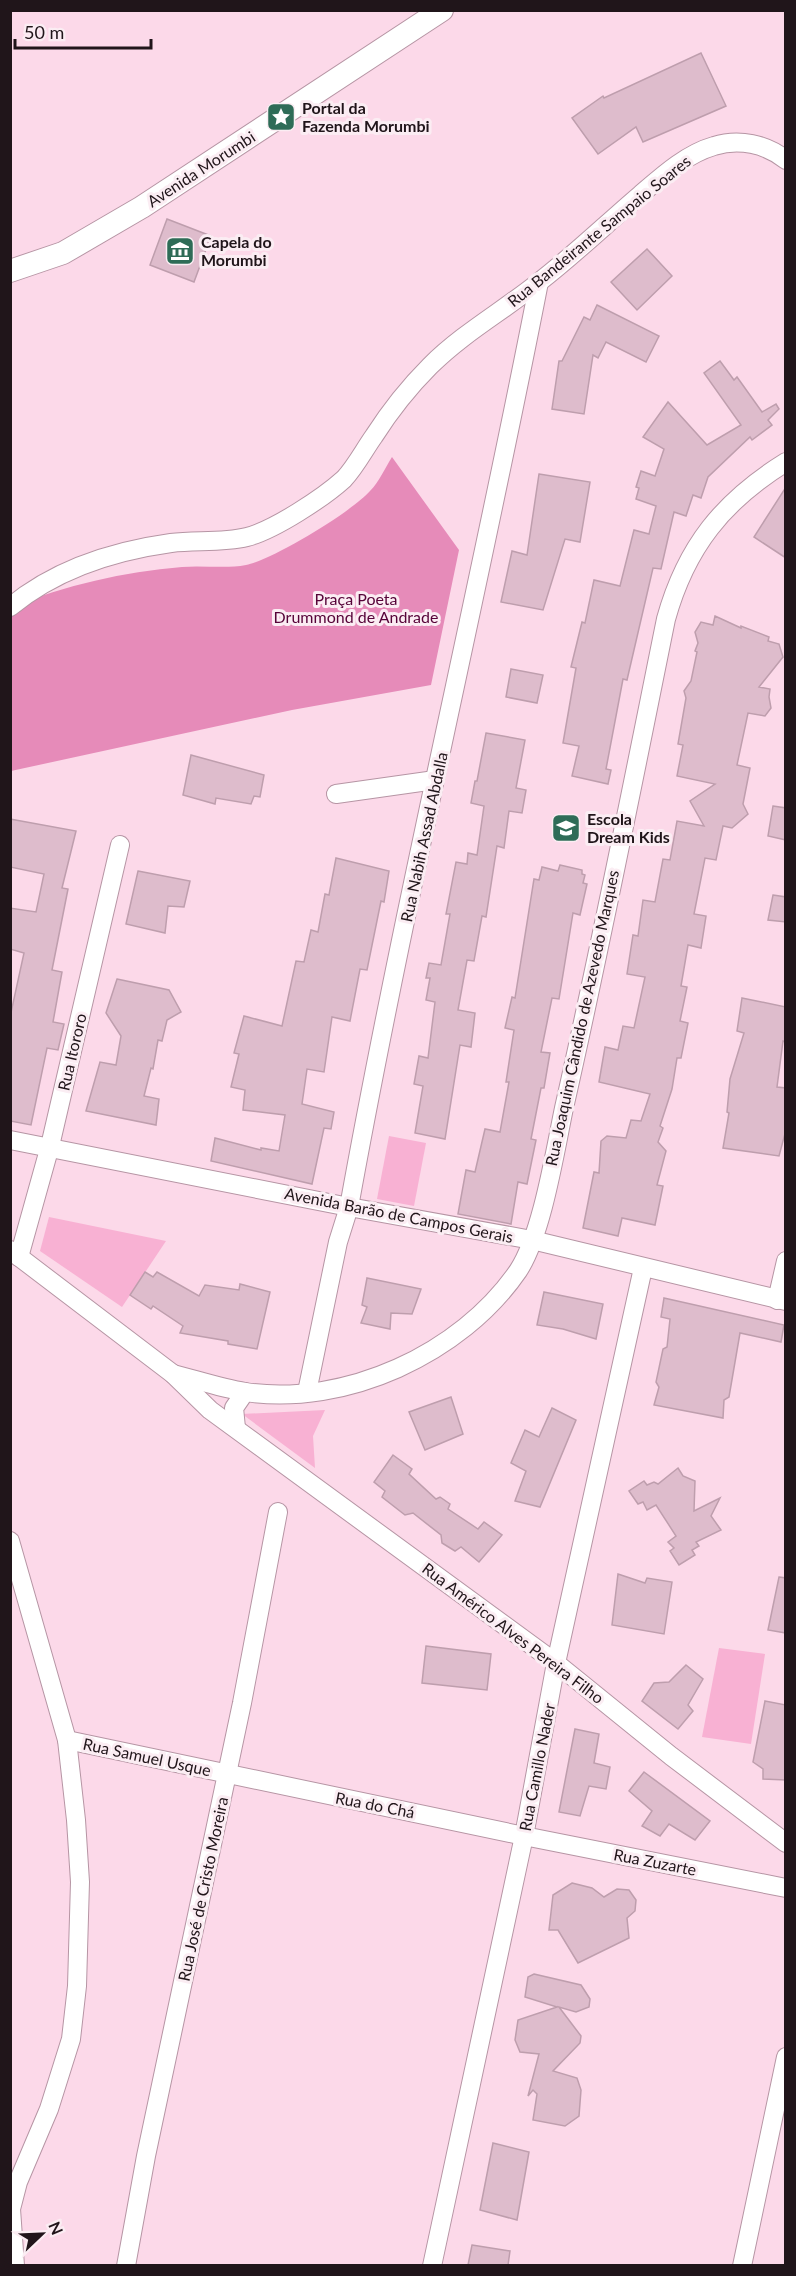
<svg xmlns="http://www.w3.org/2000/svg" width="796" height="2276" viewBox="0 0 796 2276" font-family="Lato,sans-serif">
<rect width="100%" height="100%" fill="#fcd9e9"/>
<g fill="#f8b1d3">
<polygon points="389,1136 426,1143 414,1206 377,1199"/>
<polygon points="49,1217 166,1241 122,1307 40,1251"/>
<polygon points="325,1410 313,1436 315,1468 242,1414"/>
<polygon points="719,1648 765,1654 751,1744 702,1737"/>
</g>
<path fill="#e68bb9" d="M392,457L459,550L431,685L292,710L11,771V607C66,585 123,572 182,567C203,565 226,569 246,565C274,559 350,513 370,491C379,482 385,468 392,457Z"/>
<g fill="#debccc" stroke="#be9ead" stroke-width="1.5">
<polygon points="701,53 726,106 643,142 636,127 598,154 572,118 603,96 604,98"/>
<polygon points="167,219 211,236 194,282 150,265"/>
<polygon points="647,249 672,276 637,310 611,282"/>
<polygon points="597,305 659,336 646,362 606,342 598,358 593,355 584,414 552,409 559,361 562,361 584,317 590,320"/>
<polygon points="720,361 734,380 737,377 762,412 776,404 779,409 768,420 772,425 752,440 750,437 708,477 701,498 693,495 686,516 674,512 661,569 653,568 627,680 623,679 606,769 611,770 608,784 572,776 579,746 563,743 576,668 571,667 582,622 585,623 594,580 620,586 634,530 649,534 656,506 636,499 639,488 636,487 641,471 655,476 664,449 643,437 668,402 707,445 741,425 704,373"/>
<polygon points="539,474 590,482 580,542 565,539 543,610 501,602 512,551 527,555"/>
<polygon points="786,487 786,558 754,537"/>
<polygon points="715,616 741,628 741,626 769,637 768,641 779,644 783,657 759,687 770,689 769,697 771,708 765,716 748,713 737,765 750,768 743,804 748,814 732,828 723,826 716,860 705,858 694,914 706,916 701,948 688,945 681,986 687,987 680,1021 688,1023 681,1058 677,1058 672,1089 660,1126 663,1128 658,1142 666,1151 657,1185 663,1186 655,1225 622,1218 618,1236 583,1228 594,1172 599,1173 601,1141 607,1136 626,1138 631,1120 641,1121 650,1094 599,1082 605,1047 618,1050 623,1026 634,1028 645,977 627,974 633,935 638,936 643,900 655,902 663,859 670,860 677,821 704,826 690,801 715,784 677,776 683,745 678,744 686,698 684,691 691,681 697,652 695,651 698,643 695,632 701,622 713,625"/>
<polygon points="511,669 543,675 537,703 506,697"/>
<polygon points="486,733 525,740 516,788 526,790 522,813 509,811 504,848 497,846 486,917 482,916 474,961 467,960 458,1010 475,1013 471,1047 460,1045 445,1139 415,1133 423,1086 414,1084 419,1056 428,1058 435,1002 426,1000 430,978 426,978 429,963 441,965 450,914 446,914 456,862 467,864 468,853 477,855 484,806 471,803 475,781 477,781"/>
<polygon points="191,755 264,775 260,797 254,796 251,804 216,798 215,804 183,795"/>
<polygon points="773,806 786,808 786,840 768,836"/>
<polygon points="10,819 76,831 62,888 68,889 52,970 62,972 53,1022 64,1024 58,1050 47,1048 31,1125 10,1121 10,1017 24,953 10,949 10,908 36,912 44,874 10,867"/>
<polygon points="336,858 389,871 384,902 381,901 367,970 360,969 350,1021 332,1017 324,1072 307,1069 302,1104 334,1112 331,1129 324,1128 312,1184 211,1161 215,1138 261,1150 261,1148 279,1151 285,1115 243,1110 245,1090 231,1087 239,1054 234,1053 244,1016 282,1026 296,961 304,962 311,930 318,932 325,894 329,895"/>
<polygon points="560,865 582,870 582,874 585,875 583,883 587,884 580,915 573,913 559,999 552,998 541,1052 550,1053 544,1088 541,1088 531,1139 536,1140 527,1184 518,1182 511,1224 458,1214 466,1170 475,1172 485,1129 500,1132 509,1082 506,1082 514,1030 505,1028 512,997 515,998 534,879 539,880 542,867 558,871"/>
<polygon points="138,871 190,881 184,907 168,906 165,933 126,924"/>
<polygon points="773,895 786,897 786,922 768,920"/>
<polygon points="117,979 169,990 181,1012 167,1020 162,1041 158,1040 153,1069 151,1068 144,1096 159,1099 156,1125 86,1111 100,1062 116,1065 121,1036 106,1013"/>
<polygon points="742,998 786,1007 786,1042 783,1041 777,1087 786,1088 786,1130 779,1156 723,1148 729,1113 727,1112 730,1079 744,1033 737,1031"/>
<polygon points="145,1272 153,1277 157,1272 199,1296 205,1285 239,1290 240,1284 270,1292 257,1349 228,1344 228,1341 180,1333 183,1326 153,1306 151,1309 130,1295"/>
<polygon points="367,1278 421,1289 412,1314 391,1313 390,1329 361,1323 367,1307 362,1305"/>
<polygon points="544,1292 603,1304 596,1339 563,1329 537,1325"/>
<polygon points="664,1298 784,1325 781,1342 740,1333 729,1397 724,1400 723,1418 654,1405 659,1387 656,1382 663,1349 667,1347 670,1319 661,1317"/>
<polygon points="451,1397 463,1434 425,1450 409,1412"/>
<polygon points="552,1408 576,1420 540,1507 515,1501 526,1471 511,1463 525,1430 539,1437"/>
<polygon points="393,1455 412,1469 409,1474 436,1499 440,1497 450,1504 448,1509 478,1529 484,1522 502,1535 479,1562 461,1547 455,1551 442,1543 441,1535 413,1513 405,1515 382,1497 385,1491 374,1482"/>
<polygon points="678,1468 683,1476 695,1481 694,1511 720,1498 711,1516 721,1530 696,1542 699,1546 692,1550 695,1555 679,1565 670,1551 674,1548 668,1542 676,1536 656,1505 647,1510 643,1502 638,1504 629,1491 644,1481 647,1485 654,1482 658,1484"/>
<polygon points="618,1574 645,1583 647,1578 672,1582 664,1634 612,1625"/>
<polygon points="779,1577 786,1578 786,1633 768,1630"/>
<polygon points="426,1646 491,1654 487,1690 422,1683"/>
<polygon points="686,1665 703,1679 688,1705 693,1711 678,1729 642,1701 654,1683 669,1682"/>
<polygon points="765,1701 786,1705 786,1780 763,1779 763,1769 753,1762"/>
<polygon points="575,1729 599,1734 594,1763 610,1767 606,1789 589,1786 580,1816 559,1812"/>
<polygon points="644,1772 710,1821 695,1840 669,1824 660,1836 642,1826 652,1811 629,1791"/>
<polygon points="572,1883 592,1888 604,1897 617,1889 629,1890 636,1900 635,1911 627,1918 629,1938 578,1963 558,1930 549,1930 553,1895"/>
<polygon points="534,1974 581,1985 590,1999 589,2007 576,2012 559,2007 581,2036 580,2043 553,2071 577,2078 581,2090 579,2116 565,2126 533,2120 537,2094 533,2090 528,2096 539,2054 520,2052 515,2040 518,2020 557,2007 525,1997 528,1977"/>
<polygon points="493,2143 529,2152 517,2220 480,2210"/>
<polygon points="472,2245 510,2251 508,2265 468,2265"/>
</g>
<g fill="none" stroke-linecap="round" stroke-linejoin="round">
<g stroke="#b695a4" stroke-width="20">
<g id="minor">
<path d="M10,607C56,569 113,551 171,543C196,540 222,543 247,537C274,530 323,498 344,479C356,466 364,450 374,436C390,411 409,387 430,366C463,333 503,311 539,282C574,255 606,224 640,195C662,176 686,154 714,146C739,138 766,144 786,160"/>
<polyline points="336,794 435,780"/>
<polyline points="10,1140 349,1207 532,1240 786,1301"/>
<polyline points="10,1250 173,1374 210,1410 556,1663 671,1756 786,1843"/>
<polyline points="19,1257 50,1146 120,845"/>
<polyline points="777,1300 786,1261"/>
<path d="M173,1374C197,1380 221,1388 245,1392C345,1407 461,1354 518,1271C542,1235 555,1151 564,1108C601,945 633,782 666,619C686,547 723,501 786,462"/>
<path d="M307,1392L338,1242L349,1207C405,897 479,591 539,282"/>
<polyline points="236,1428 234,1408 245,1392"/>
<polyline points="10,1541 67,1740 76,1820 80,1882 77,1986 71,2039 49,2109 18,2182 11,2209 15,2266"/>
<polyline points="67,1740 524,1836 786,1888"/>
<polyline points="126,2266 146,2156 242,1703 278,1512"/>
<polyline points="432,2266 524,1836 556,1663 643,1268"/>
<polyline points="742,2266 786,2057"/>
</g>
</g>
<g stroke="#b695a4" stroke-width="24">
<polyline id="major" points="10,271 63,253 142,207 442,10"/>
</g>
<use href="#minor" stroke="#fff" stroke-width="18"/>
<use href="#major" stroke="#fff" stroke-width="22"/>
</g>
<defs>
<g id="sight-square" transform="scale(1.5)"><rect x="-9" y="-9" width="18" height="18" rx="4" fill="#2e6c57" stroke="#fbedf3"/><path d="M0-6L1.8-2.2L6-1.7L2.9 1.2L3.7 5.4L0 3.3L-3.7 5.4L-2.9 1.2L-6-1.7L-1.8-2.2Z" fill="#fff"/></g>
<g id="museum-square" transform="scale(1.5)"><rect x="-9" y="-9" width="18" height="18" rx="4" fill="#2e6c57" stroke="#fbedf3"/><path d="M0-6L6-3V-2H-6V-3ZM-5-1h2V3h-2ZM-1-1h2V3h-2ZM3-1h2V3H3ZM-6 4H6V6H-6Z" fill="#fff"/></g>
<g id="school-square" transform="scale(1.5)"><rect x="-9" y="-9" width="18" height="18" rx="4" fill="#2e6c57" stroke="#fbedf3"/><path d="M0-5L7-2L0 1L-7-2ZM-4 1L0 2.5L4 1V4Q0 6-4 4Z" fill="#fff"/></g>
</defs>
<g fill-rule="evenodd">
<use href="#sight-square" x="281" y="117"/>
<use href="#museum-square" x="180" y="251"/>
<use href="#school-square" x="566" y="828"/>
</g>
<g text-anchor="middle" stroke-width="6" stroke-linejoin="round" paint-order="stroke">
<g font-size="16" font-weight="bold" fill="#20151a" stroke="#fbedf3" text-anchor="start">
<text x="302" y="114">Portal da<tspan x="302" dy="18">Fazenda Morumbi</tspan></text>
<text x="201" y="248">Capela do<tspan x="201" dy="18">Morumbi</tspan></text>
<text x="587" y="825">Escola<tspan x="587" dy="18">Dream Kids</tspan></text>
</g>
<g font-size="16" fill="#20151a" stroke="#fbedf3">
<text transform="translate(201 169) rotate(-33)" y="6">Avenida Morumbi</text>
<text transform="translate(599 231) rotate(-39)" y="6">Rua Bandeirante Sampaio Soares</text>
<text transform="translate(424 837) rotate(-78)" y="6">Rua Nabih Assad Abdalla</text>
<text transform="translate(582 1018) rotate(-78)" y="6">Rua Joaquim Cândido de Azevedo Marques</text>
<text transform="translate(72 1052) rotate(-77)" y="6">Rua Itororo</text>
<text transform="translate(399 1215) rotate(11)" y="6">Avenida Barão de Campos Gerais</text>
<text transform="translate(513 1633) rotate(37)" y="6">Rua Américo Alves Pereira Filho</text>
<text transform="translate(147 1757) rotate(12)" y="6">Rua Samuel Usque</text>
<text transform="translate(537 1767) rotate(-79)" y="6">Rua Camillo Nader</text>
<text transform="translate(375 1805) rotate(11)" y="6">Rua do Chá</text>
<text transform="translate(655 1862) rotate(11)" y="6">Rua Zuzarte</text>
<text transform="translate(203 1889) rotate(-78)" y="6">Rua José de Cristo Moreira</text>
</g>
<g font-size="16" fill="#560338" stroke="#fbedf3">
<text x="356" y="605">Praça Poeta<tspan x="356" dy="18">Drummond de Andrade</tspan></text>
</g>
</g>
<rect width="796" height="2276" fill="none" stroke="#20151a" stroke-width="24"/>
<g transform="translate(42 2234) rotate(67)" stroke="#fbedf3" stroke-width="4.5" paint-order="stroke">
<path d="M0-4.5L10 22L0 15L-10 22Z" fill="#20151a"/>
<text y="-9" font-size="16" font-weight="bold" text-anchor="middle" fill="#20151a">N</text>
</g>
<path d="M15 39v9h136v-9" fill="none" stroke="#20151a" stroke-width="3"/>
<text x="24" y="39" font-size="18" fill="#20151a" stroke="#fbedf3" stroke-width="4.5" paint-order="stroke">50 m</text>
</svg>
